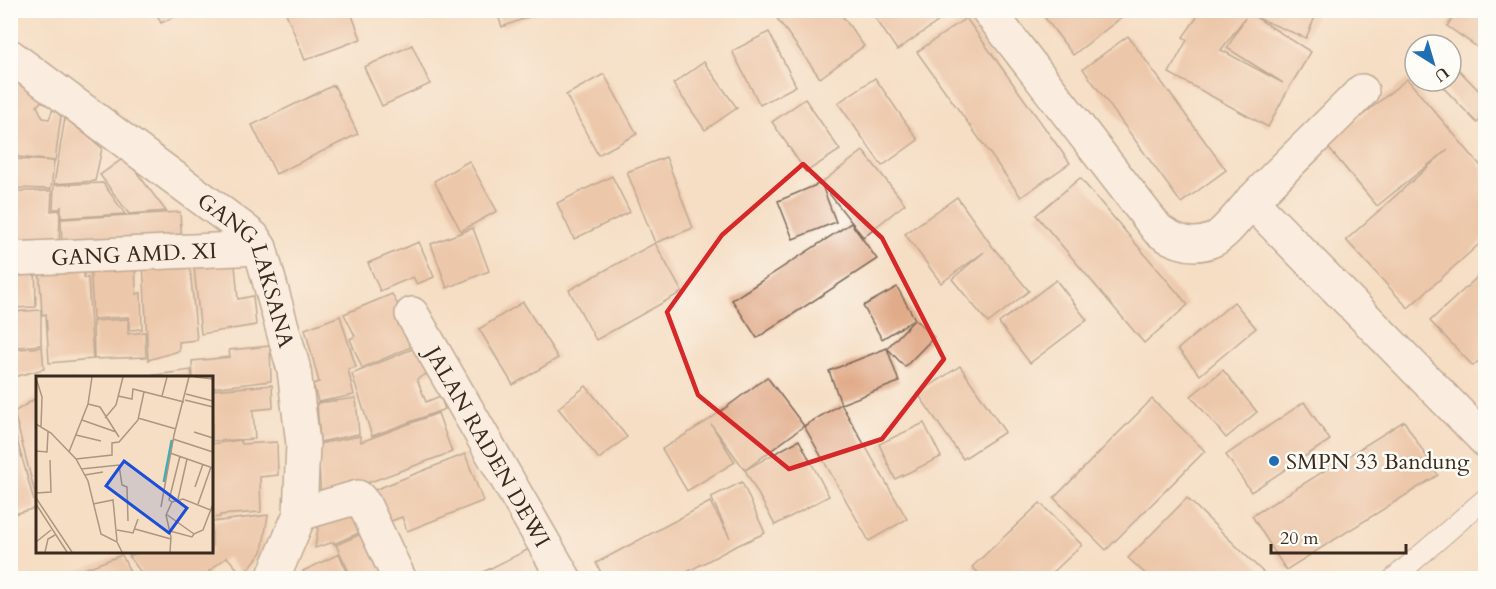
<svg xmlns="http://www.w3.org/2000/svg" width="1496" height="589" viewBox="0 0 1496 589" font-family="Cardo,serif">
<rect width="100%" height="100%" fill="#fdfcf7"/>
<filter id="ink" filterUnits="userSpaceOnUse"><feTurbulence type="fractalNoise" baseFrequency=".0167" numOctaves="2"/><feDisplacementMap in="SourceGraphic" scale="12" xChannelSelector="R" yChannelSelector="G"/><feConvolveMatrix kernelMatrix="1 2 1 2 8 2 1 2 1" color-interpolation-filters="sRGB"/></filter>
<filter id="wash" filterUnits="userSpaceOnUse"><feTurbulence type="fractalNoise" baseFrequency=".008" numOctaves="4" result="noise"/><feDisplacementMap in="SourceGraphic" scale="24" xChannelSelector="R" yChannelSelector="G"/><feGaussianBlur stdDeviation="1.35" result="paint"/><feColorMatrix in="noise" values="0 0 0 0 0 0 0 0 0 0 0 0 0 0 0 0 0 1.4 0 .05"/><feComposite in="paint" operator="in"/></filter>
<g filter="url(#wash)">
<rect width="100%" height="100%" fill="#f5dec4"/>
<g id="blocks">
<g fill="#e1ab89" fill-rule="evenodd">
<polygon points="155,10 189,10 161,23"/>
<polygon points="293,10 350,10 361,39 305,60 286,13"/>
<polygon points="496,10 544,10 544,11 502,27"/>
<polygon points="771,10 838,10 864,46 820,78"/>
<polygon points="870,10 955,10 897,50"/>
<polygon points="1039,10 1117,10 1122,17 1073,55"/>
<path d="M1202,10H1244L1311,52L1290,86L1268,127L1169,73L1187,40L1183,37ZM1245,18L1227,48L1283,83L1221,50Z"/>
<polygon points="1250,10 1318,10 1306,38 1248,14"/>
<polygon points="1458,10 1486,10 1486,53 1447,26"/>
<polygon points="966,18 1070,163 1021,197 917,52"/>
<polygon points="769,32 796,86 760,105 732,51"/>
<polygon points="1128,36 1226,170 1181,203 1083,69"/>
<polygon points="412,45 430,84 382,106 364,67"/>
<polygon points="704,62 737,108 705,130 673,84"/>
<polygon points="1452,63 1486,98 1486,114 1477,123 1437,81 1451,81"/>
<polygon points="10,71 44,98 37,106 43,118 49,119 53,109 61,116 55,161 18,157 10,136"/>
<polygon points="604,74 637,134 598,155 566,95"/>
<polygon points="875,78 918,140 882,166 838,103"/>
<polygon points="1407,79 1486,172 1486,238 1408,308 1346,240 1448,149 1377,206 1326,145"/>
<polygon points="334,85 358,134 276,174 252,125"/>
<polygon points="805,99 840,150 806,172 772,122"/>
<polygon points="65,118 102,148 95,181 54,184"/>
<polygon points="863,151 905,204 863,237 821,183"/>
<polygon points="125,157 166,211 129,214 100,175"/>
<polygon points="666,157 693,228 655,243 627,172"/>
<polygon points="13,159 54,161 51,189 11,188"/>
<polygon points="469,161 497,211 461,231 434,181"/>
<polygon points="612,176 630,212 574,239 557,203"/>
<polygon points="1080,178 1188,305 1144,343 1036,215"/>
<polygon points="103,183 125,214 61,218 61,206 60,209 53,209 54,185"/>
<polygon points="821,183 836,222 793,239 778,201"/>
<polygon points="16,191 52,191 51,211 60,210 59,251 15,252"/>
<polygon points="957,197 992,246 1029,291 988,323 952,279 984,252 941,283 905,234"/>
<polygon points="13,208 14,252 10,252 10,209"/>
<polygon points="180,212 182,245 62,251 61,219"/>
<polygon points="851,223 877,259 757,338 732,300"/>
<polygon points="473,228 489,271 447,288 431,244"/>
<polygon points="419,242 434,277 417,284 413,277 380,291 368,263"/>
<polygon points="655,243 682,292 596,340 569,290"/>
<polygon points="234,253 238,299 253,296 256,325 201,334 193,258"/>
<polygon points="135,257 136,294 141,293 142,329 129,330 129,317 93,319 90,260"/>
<polygon points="189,258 197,340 179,342 179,351 148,360 143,261"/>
<polygon points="39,263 84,265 84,278 88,278 93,359 49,363 46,314 42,315"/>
<polygon points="35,264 36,307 10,308 10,266"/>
<polygon points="1486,269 1486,354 1473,366 1430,321"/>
<polygon points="1056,280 1087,320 1030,363 999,323"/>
<polygon points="897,287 915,319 934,337 905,367 887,348 899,382 841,404 829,371 887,348 915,319 882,339 863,306"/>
<polygon points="392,294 418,344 362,368 350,339 355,336 344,314"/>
<polygon points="523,302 558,358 513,385 479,329"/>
<polygon points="1234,302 1256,328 1200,375 1178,349"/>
<polygon points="41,310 41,345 10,348 10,312"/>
<polygon points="340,316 356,367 348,369 354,395 318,402 313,384 319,382 305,329"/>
<polygon points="128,319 128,334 145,332 146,357 94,359 93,321"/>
<polygon points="422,345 434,370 417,379 426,402 440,396 445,409 372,436 352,374"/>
<polygon points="270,346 271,381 212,388 212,378 193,378 192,361 230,357 229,350"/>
<polygon points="42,347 44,369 10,378 10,350"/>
<polygon points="960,366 1005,432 963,459 918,394"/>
<polygon points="191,370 192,378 149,378 149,376"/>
<polygon points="1223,370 1257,412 1226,438 1191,396"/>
<polygon points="767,377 804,426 841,404 907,519 869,541 804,426 745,470 711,424 735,462 687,491 662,449 709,420"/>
<polygon points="272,385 273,408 253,410 255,439 212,441 212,390"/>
<polygon points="586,386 627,437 599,459 558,408"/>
<polygon points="36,398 38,404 37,501 14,412"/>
<polygon points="356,398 359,434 320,442 317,403"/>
<polygon points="1152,399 1205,451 1106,550 1054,498"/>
<polygon points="1304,402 1330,440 1251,492 1226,455"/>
<polygon points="438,413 452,452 321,500 318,444 360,436 361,442"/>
<polygon points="10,415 36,508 10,515"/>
<polygon points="1404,421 1438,475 1286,570 1252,516"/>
<polygon points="924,423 941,457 895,479 879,444"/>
<polygon points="240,440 242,444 277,442 278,475 260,477 261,512 220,515 220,517 212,518 212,444"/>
<polygon points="799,440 829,496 775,525 745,470"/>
<polygon points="465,454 483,501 407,531 402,517 383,524 367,493"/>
<polygon points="742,482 765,533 734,547 676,578 604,578 596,563 710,502 730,538 711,497"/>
<polygon points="1187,498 1269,578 1150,578 1128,558"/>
<polygon points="357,500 370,528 334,544 334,542 315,548 320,515"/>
<polygon points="1040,503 1082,545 1047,578 984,578 972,567"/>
<polygon points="268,515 262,552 244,574 241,573 227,557 209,571 210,576 207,578 145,578 129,556 139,552 212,552 212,522"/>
<polygon points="372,529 397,578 352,578 336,545"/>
<polygon points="529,549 543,578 471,578"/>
<polygon points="339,554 350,578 305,578 303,571"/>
<polygon points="122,555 133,578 78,578 76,572"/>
</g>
</g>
</g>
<g filter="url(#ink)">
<use href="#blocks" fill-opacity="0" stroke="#7c6958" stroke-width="1.5"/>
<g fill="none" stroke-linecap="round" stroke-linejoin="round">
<g stroke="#7c6958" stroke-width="22">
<polyline id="lane" points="1394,578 1486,498"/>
</g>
<g stroke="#7c6958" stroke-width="36">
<g id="street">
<path d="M988,10L1158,230C1175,242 1193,249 1213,240C1226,234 1242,211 1252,201C1288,163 1326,128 1362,91"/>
<path id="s1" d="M10,56L242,228L253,237L260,248L294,370L303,444L300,514L273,578"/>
<polyline points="1251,201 1486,441"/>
<path id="s2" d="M10,259L260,248"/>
<path id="s3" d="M412,314L564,578"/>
<polyline points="300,514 358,497 364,504 399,578"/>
</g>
</g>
<use href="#lane" stroke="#fff" stroke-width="20"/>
<use href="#street" stroke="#fff" stroke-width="33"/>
</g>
</g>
<path d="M0 0H1496V589H0ZM803,164L882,238L944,359L882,439L789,469L698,395L667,312L722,235Z" fill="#f5dec4" fill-opacity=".55" fill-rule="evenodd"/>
<path fill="none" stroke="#d62828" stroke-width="4.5" stroke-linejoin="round" d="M803,164L882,238L944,359L882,439L789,469L698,395L667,312L722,235Z"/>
<circle fill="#1f6fb2" stroke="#fdfcf7" stroke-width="2" cx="1274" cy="461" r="6"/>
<g text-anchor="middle" stroke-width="5" stroke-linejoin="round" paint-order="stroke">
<g font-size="22" fill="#3b2a1e" stroke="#fdfcf7">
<text dy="8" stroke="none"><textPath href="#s2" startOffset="124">GANG AMD. XI</textPath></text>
<text dy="8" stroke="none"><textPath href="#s1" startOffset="328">GANG LAKSANA</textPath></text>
<text dy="8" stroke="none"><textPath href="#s3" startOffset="153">JALAN RADEN DEWI</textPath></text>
</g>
<g font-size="22" fill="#3b2a1e" stroke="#fdfcf7" text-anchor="start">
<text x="1286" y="469">SMPN 33 Bandung</text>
</g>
</g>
<g transform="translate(36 376)">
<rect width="177" height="177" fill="#f5dec4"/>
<path fill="none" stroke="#3dadb8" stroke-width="3" d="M128,106L136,64"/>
<path fill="none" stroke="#ab9682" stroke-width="1.5" d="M159,1L177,3M1,5L6,21L5,51M150,18L177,25M82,20L96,23L97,13L148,26M126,20L131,1M149,24L177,31M52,28L64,31L83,61M69,42L80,29L87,1M102,42L140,53M46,44L80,56M0,48L15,57L40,83L52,105L65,158L81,166L86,176M158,56L177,62M40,59L65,65M137,63L177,76M0,75L11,76L12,56M33,76L52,28L56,1M134,77L177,92M40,83L76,79V67L83,66L102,44L108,16M45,93L83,89L86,109L91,111L92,145M49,99L67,96M159,111L167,88M0,117L15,116L14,84M0,122L36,176M142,123L151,83M136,126L133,124L144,80M0,128L31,176M57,128L77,124L81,165M162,128L175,91M125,131L138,59L153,1M130,138L158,158L167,154L177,128M99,153L135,163M81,154L97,157L102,143M134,155L156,161L158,158M0,166L15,154M9,176L12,163L19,159M134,176L135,161L130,139L136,126L147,123L177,135"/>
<path fill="#1d4ed8" fill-opacity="0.15" stroke="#1d4ed8" stroke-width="3" d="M88,85L151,132L133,157L70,110Z"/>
<rect width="177" height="177" fill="none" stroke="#3b2a1e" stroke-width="3"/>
</g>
<rect width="1496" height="589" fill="none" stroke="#fdfcf7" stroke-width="36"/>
<g transform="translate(1433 63) rotate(143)"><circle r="28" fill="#fdfcf7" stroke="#afa8a0" stroke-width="1.5"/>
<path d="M0-4.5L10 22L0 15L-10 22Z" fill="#1f6fb2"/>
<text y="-9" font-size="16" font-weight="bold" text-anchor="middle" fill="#3b2a1e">U</text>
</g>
<path d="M1271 544v9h135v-9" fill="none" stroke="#3b2a1e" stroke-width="3"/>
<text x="1280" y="544" font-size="18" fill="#3b2a1e" stroke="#fdfcf7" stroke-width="4.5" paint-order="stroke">20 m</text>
</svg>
